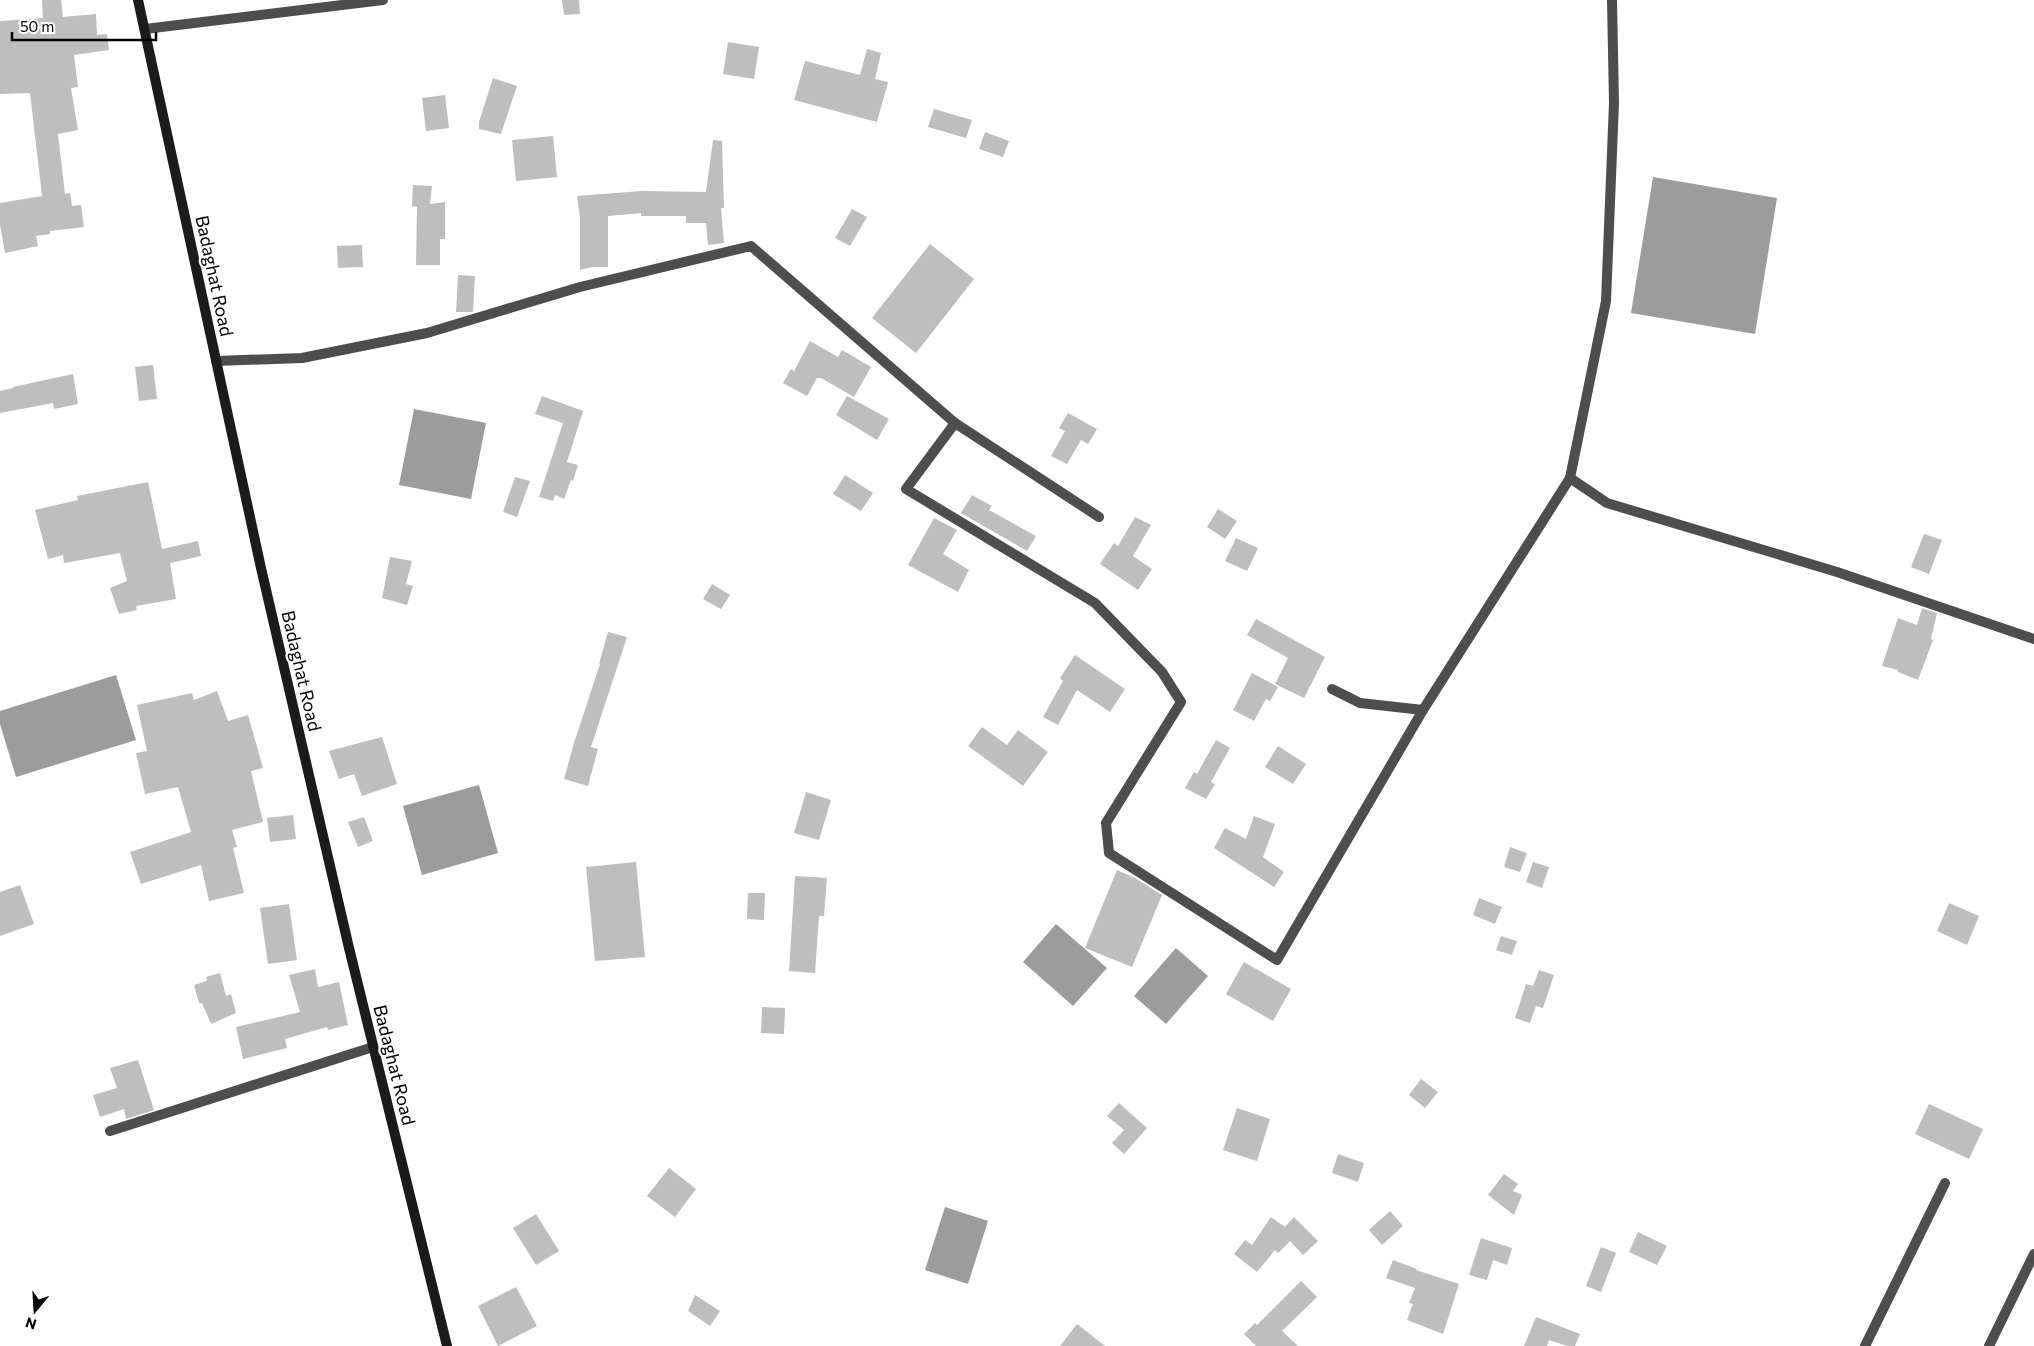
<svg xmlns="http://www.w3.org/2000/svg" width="2034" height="1346" viewBox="0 0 2034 1346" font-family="Commissioner,sans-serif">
<rect width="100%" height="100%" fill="#fff"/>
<g fill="#9c9c9c">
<polygon points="1653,177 1777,198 1755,334 1631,313"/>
<polygon points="414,409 486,423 471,499 399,485"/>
<polygon points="116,675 136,740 16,777 0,724 0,711"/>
<polygon points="479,785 498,853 422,875 403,806"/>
<polygon points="1056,924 1107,968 1073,1006 1023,962"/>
<polygon points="1176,948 1208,976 1166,1024 1134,996"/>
<polygon points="945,1207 988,1221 968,1284 925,1270"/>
</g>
<g fill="#bebebe">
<polygon points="42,0 61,0 63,17 96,14 97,35 107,34 109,50 74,55 78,87 71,88 78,130 58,134 65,194 70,193 72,206 81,205 84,227 50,231 50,234 36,236 38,246 5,253 0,225 0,203 42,196 30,93 0,94 0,21 43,18"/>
<polygon points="562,0 579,0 580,14 564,15"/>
<polygon points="728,42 759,47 754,79 723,74"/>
<polygon points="867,49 881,53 875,79 888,82 877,122 794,100 805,61 860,75"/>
<polygon points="493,78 517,86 501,134 479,129 479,122"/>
<polygon points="445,95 449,128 426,131 422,98"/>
<polygon points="934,109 972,120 966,138 928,127"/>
<polygon points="985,132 1009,141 1003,157 979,149"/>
<polygon points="553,136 557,177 516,181 512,140"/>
<polygon points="713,140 722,141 724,208 721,208 724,243 708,245 706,223 686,223 686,216 641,216 641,213 608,216 608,267 592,267 580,270 580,218 577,196 641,191 706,192"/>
<polygon points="413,185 432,186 430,204 445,202 445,239 440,239 440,265 416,265 417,207 412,206"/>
<polygon points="852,209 867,217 850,246 835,238"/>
<polygon points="930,244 974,279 916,353 872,318"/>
<polygon points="362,245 363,267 338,268 337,246"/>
<polygon points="458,275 475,276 473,312 456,312"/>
<polygon points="810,341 838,357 842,350 871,367 854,397 821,378 817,378 807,396 783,383 791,369 794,371"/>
<polygon points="153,365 157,399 139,401 135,367"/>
<polygon points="73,374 78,404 54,409 53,403 0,413 0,391 13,388 13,387"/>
<polygon points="542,396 583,411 567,462 578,465 573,481 571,480 564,499 555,495 553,501 539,497 563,423 535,414"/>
<polygon points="847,396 889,419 877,440 836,415"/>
<polygon points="1068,413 1097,429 1088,444 1081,440 1067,464 1051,456 1065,431 1059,428"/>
<polygon points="845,475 873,493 861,511 833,494"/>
<polygon points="515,477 530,481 517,517 503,512"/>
<polygon points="148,482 162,549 198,541 201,556 170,563 176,599 136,606 137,610 119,614 110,588 127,581 120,553 64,563 63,555 48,559 35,510 78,500 77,496"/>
<polygon points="972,495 992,506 989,510 1036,536 1027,551 961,513"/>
<polygon points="1218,509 1237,521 1225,539 1207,527"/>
<polygon points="1135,517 1151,525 1133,556 1152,569 1138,590 1100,564 1114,543 1118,546"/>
<polygon points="934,518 957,530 943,554 969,570 958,592 908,565"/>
<polygon points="1924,534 1942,540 1929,574 1911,567"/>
<polygon points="1236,538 1258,548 1247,571 1225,561"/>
<polygon points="390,557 412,561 406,584 413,586 407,605 382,598"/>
<polygon points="712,584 730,595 721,609 703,599"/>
<polygon points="1922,608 1937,613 1931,639 1933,640 1918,680 1898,672 1898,670 1882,666 1898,618 1917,625"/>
<polygon points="1256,619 1325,657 1304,698 1275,684 1288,658 1247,635"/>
<polygon points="608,632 627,637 591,747 598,749 588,786 564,779 574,743 600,664 599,664"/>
<polygon points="1075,655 1125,689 1110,712 1077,690 1058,725 1043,717 1063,681 1060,678"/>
<polygon points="1252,673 1278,687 1270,701 1266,699 1254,721 1233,710"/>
<polygon points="217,691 228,721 248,715 263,768 251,771 263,822 232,830 237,847 233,848 244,893 209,901 201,865 141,884 130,852 191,832 178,787 145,794 136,753 147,751 137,705 192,693 194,700"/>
<polygon points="982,727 1007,745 1018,730 1048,752 1023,786 968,746"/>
<polygon points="382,737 397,784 362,796 354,774 339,779 329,751"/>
<polygon points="1216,740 1230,748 1211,782 1215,784 1206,799 1185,788 1194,772 1197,774"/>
<polygon points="1278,746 1306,764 1293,784 1265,767"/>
<polygon points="806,792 831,800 819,840 794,833"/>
<polygon points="293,815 296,839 270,842 267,818"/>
<polygon points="1254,816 1275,824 1263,857 1284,872 1274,887 1214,848 1225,828 1246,839"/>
<polygon points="364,817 373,841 358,847 348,822"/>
<polygon points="1510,847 1527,853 1520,872 1504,867"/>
<polygon points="636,862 645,957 595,961 586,867"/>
<polygon points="1533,862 1549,867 1542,888 1526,882"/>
<polygon points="1117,870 1135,878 1162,895 1132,967 1085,948"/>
<polygon points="795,876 827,878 824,916 819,916 815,973 789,971"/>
<polygon points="20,885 34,924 0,936 0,892"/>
<polygon points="748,893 765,893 764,920 747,919"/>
<polygon points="1479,898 1502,907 1495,924 1473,915"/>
<polygon points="1949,903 1979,916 1967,945 1937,931"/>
<polygon points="289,904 297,960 268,964 260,908"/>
<polygon points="1501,936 1517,941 1512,955 1496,950"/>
<polygon points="1244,962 1291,989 1273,1021 1226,994"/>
<polygon points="315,969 318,987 339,982 348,1025 328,1030 327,1027 285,1039 287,1048 243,1059 236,1027 300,1012 289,975"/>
<polygon points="1539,970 1554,975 1543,1008 1536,1006 1530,1023 1515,1018 1526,984 1533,986"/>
<polygon points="220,973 226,996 231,994 236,1013 211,1024 202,1003 199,1003 194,985 207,981 206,977"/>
<polygon points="762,1007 785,1008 784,1034 761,1033"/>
<polygon points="138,1060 154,1110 126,1119 124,1109 100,1117 93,1095 117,1088 110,1068"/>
<polygon points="1421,1079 1438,1092 1425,1108 1409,1095"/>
<polygon points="1119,1103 1147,1128 1124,1154 1112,1143 1124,1130 1107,1116"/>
<polygon points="1929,1104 1983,1129 1969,1159 1915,1134"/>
<polygon points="1237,1108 1270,1119 1257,1161 1223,1150"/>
<polygon points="1338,1154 1364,1163 1358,1182 1332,1173"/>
<polygon points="669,1168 696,1189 675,1217 647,1196"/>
<polygon points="1504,1174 1518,1184 1513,1191 1522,1195 1514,1215 1488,1195"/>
<polygon points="1390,1211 1403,1226 1382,1245 1369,1230"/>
<polygon points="536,1214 559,1251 536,1265 513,1228"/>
<polygon points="1271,1217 1285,1227 1294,1217 1318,1241 1303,1255 1290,1241 1278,1253 1275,1250 1257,1272 1234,1254 1245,1240 1252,1245"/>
<polygon points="1638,1232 1667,1246 1657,1265 1629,1252"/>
<polygon points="1481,1238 1512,1248 1507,1265 1493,1260 1487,1280 1469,1275"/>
<polygon points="1601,1247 1616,1253 1601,1292 1586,1286"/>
<polygon points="1393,1260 1417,1269 1416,1270 1459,1284 1443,1334 1407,1320 1413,1304 1409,1303 1415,1288 1386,1278"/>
<polygon points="1301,1281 1317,1297 1282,1331 1298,1346 1256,1346 1244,1334 1255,1323 1257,1325"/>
<polygon points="516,1287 537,1326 498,1346 478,1306"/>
<polygon points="695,1295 720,1311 710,1326 688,1311"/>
<polygon points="1536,1317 1580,1334 1575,1346 1567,1346 1549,1340 1547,1346 1524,1346"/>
<polygon points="1077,1324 1105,1346 1060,1346"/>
</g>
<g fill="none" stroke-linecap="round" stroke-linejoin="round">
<g stroke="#4e4e4e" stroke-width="10">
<polyline points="145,29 383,0"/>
<polyline points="216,361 302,358 427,333 580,287 751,246 955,423 1099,517"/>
<polyline points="955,423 906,489 1095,603 1162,672 1181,702 1106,823 1109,853 1277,960 1423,710"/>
<polyline points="1570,478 1606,301 1614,103 1612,0"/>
<polyline points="1332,689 1360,703 1423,710 1570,478 1607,503 1837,572 2034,639"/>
<polyline points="110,1131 373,1047"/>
<polyline points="1865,1346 1945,1183"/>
<polyline points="1989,1346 2034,1254"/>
</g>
<polyline stroke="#1b1b1b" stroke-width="10" points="138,0 261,568 349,948 447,1346"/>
</g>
<g text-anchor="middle" stroke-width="4.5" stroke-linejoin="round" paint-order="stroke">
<g font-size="18" fill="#000" stroke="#fff">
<text transform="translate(214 276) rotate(78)" y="6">Badaghat Road</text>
<text transform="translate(301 671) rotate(77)" y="6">Badaghat Road</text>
<text transform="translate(394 1065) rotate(76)" y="6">Badaghat Road</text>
</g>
</g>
<g transform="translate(35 1311) rotate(198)" stroke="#ffffff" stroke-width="4" paint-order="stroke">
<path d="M0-4L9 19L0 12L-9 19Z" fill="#000000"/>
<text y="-8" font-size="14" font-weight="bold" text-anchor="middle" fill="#000000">N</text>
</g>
<path d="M12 32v8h144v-8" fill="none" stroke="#000000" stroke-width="2.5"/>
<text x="20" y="32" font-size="15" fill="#000000" stroke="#ffffff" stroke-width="4" paint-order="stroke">50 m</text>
</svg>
